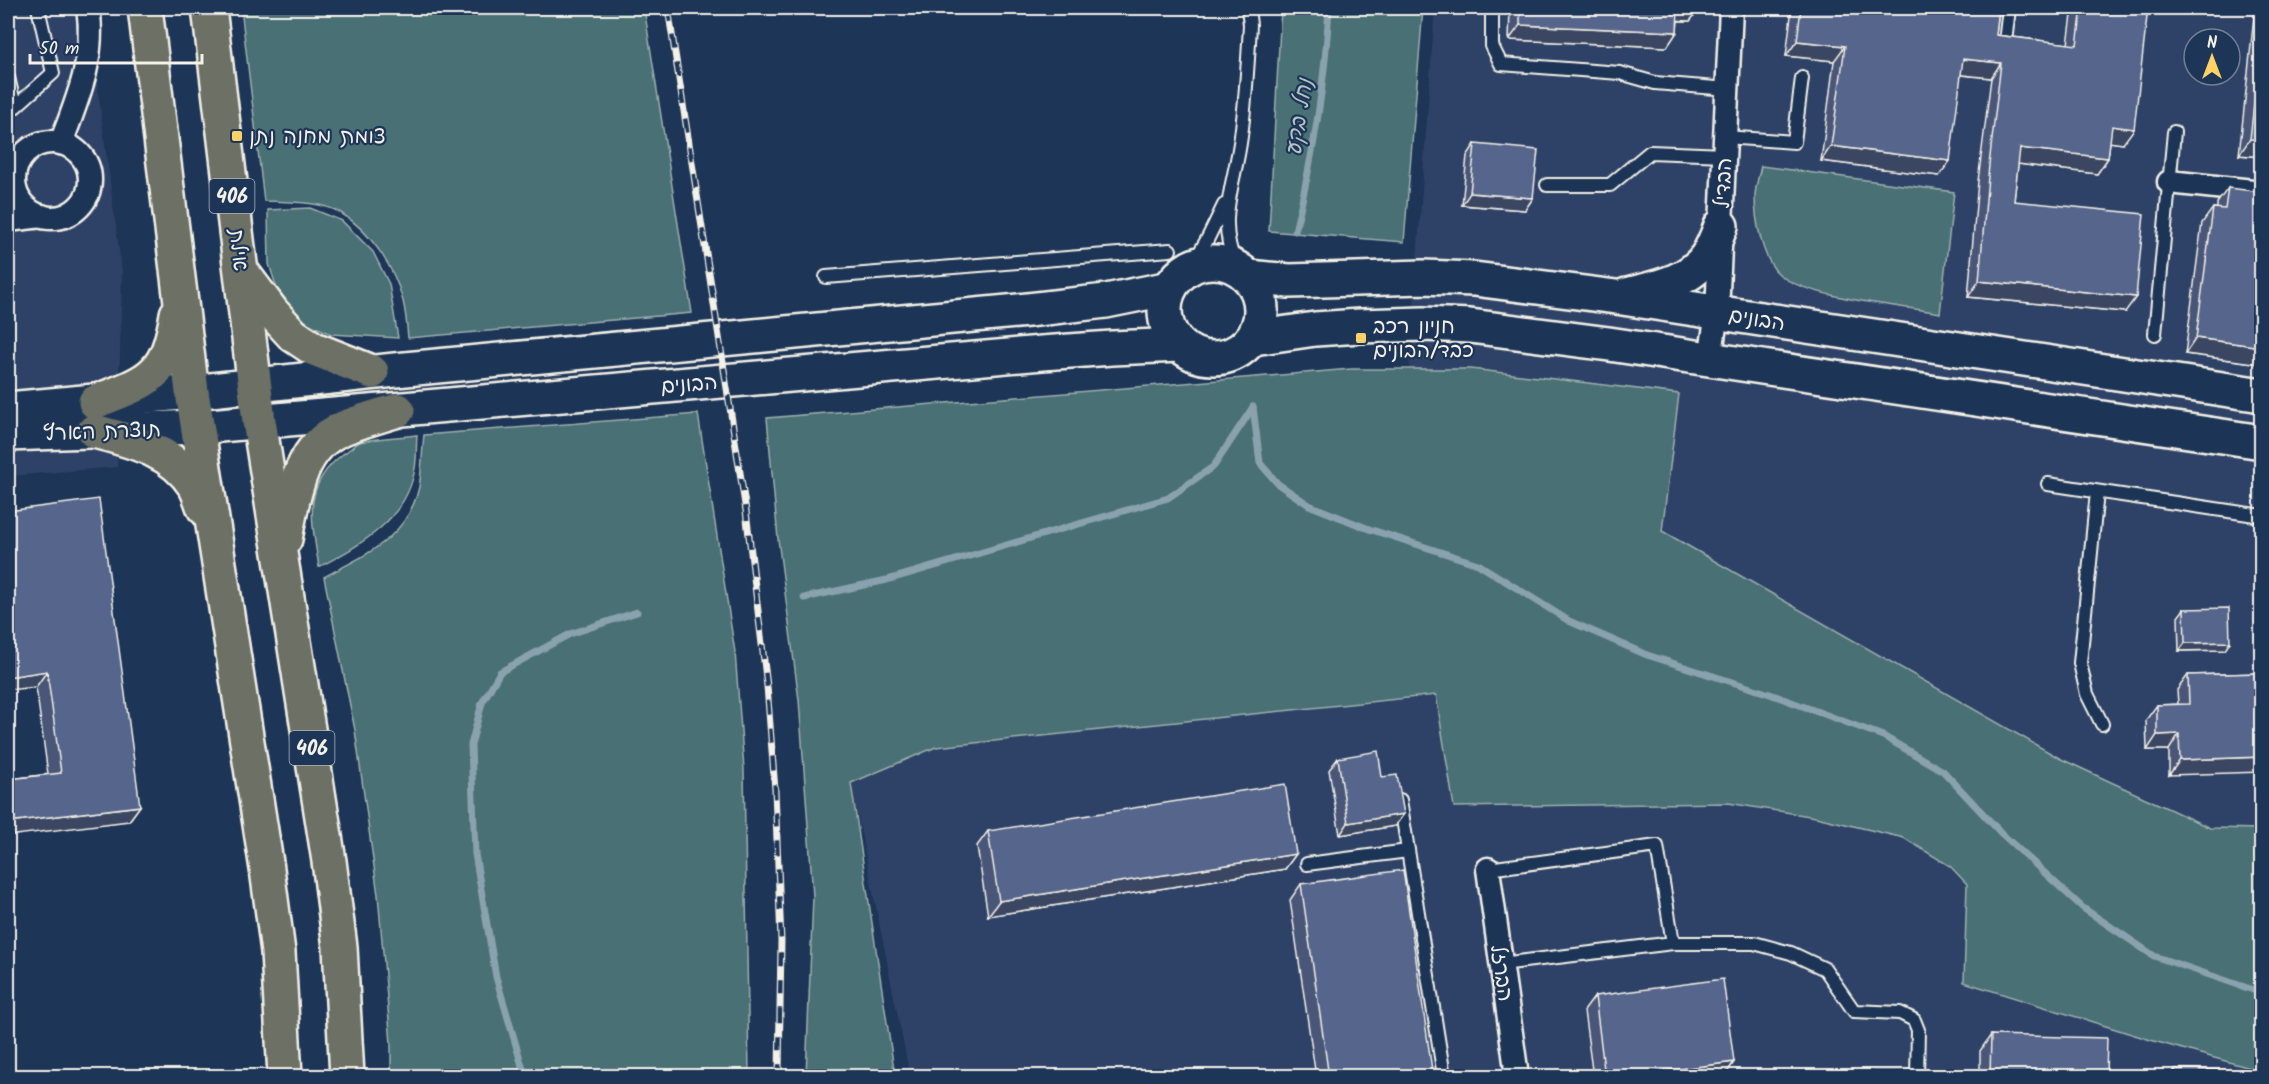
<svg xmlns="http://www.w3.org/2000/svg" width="2269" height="1084" viewBox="0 0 2269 1084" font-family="Kalam,'Playpen Sans Hebrew',sans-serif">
<rect width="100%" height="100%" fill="#1d3557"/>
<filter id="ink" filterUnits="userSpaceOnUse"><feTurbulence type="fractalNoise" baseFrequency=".0167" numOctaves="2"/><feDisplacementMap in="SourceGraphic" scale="12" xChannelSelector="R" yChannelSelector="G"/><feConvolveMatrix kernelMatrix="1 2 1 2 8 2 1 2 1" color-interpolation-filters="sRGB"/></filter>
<g filter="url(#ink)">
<g fill="#2e4367" fill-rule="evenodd">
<polygon points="8,8 87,8 122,273 117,467 8,476"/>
<path d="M1435,8H2261V1076H910L851,783L936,747L1386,693ZM2194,39H2230V75H2194Z"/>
</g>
<g fill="#497074" stroke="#9eb0ae" stroke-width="1.5">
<path d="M241,8H644L692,313L408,338C407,326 406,313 403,301C395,268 370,231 341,213C321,201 287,202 264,201Z"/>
<polygon points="1281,8 1423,8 1404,242 1269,231"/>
<path d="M1761,166L1954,192L1940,313C1902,306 1807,298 1780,275C1762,260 1755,219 1755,197C1755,187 1759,176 1761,166Z"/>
<polygon points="310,208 342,221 373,252 389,284 398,338 331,334 301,320 277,289 269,264 268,210"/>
<polygon points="1351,369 1471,369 1679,394 1662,531 2059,758 2210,828 2261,829 2261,1071 2154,1041 1964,982 1967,884 1950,866 1904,838 1816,817 1728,803 1454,807 1436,695 936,747 851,783 895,1076 806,1076 813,896 799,700 778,539 767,418"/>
<path d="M698,414L735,652L744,769L749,1076H391V1043L378,895L355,730L324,577C366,554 407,539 419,487C422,470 422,452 424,435Z"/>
<path d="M417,435C416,446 417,457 415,468C407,520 360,545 319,567C312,521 301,486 343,454C348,451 353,446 358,443C368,438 403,437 417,435Z"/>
</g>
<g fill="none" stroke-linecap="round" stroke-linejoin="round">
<g stroke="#89a2ad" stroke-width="7">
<path d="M1295,231C1313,158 1325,82 1329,8"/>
<polyline points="1253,407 1260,463 1278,484 1309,505 1369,529 1478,564 1569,621 1647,655 1770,694 1883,736 1943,771 2002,834 2083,908 2154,956 2262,993"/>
<polyline points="804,598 887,580 1168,498 1214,466 1253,407"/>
<polyline points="525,1076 496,977 475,854 471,745 482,703 500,672 570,634 637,612"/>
</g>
<g stroke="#f4f1e8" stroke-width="16">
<g id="lane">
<polyline points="1492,8 1492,46 1501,64 1620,73 1655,83 1728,89"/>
<polyline points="2006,34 2009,8"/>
<polyline points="8,77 15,107 53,73 38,8"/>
<polyline points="1725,137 1794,142 1802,78"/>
<polyline points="1547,185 1610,185 1650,152 1725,155"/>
<polyline points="1192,266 1208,238 1224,205"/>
<path d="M1237,268C1215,219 1235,186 1241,136C1246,99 1248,62 1250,25L1248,8"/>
<polyline points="826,277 1170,250"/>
<polyline points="2155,334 2174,132"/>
<polyline points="2048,484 2262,516"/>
<polyline points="2097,492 2080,663 2087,694 2102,724"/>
<polyline points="1400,800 1444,1076"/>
<polyline points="1307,864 1408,851"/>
<polyline points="1488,869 1657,846 1673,943 1501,964"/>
<polyline points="1673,943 1754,943 1791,953 1825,969 1854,1011 1900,1013 1914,1020 1918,1030 1917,1076"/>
</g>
</g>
<g stroke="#f4f1e8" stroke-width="27">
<g id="street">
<circle cx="52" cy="180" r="38"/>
<path d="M61,143C78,98 96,56 88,8"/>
<polyline points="2169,182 2262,192"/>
<polyline points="8,220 42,216"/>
<polyline points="1710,359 1717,313 1731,8"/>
<polyline points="1488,869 1517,1076"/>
</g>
</g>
<g stroke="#f4f1e8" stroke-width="38">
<g id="secondary">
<circle cx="1213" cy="310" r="48"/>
<polyline points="1249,277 1289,281 1423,277 1474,279 1616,297 2262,395"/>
<path d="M1627,295C1654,288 1690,282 1707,256C1713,247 1717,236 1721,226"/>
<polyline points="1253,338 1315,329 1360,326 1423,324 1470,326 1609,344 2262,442"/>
<polyline points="8,409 192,392 395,370 1028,310 1106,301 1170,288"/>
<polyline points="8,434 197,427 1042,353 1112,348 1180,345"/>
</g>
</g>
<g stroke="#f4f1e8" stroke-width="38">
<g id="primary">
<polyline points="145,8 192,392 267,869 278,952 285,1076"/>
<polyline points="209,8 259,421 329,861 340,947 347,1076"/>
<polyline points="242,272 272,312 293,335 314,349 372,372"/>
<path d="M95,402C151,380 167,377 177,314"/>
<path d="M94,431C133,441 172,450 195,486C199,492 201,501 204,508"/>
<path d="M285,539C293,499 298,447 341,429C359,421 379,416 398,410"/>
</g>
</g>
<use href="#lane" stroke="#1d3557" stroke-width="12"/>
<use href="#street" stroke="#1d3557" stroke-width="22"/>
<use href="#secondary" stroke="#1d3557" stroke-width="33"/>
<use href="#primary" stroke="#6c7065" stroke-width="33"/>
<g stroke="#f4f1e8" stroke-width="7">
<polyline id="rail" points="668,8 746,511 767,686 775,790 781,941 779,1076"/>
</g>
<use href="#rail" stroke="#1d3557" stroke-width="4.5" stroke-dasharray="14" stroke-linecap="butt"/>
</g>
<g fill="#485778" stroke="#f4f1e8" stroke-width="1.5">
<polygon points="1510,8 1700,8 1690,21 1678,21 1677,32 1667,47 1509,40"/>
<polygon points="1792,8 1999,8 1996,35 2068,44 2073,8 2148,8 2123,144 2110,142 2108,158 2097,174 2018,164 2014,201 2125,312 1968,297 1978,181 1991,78 1961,75 1939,176 1821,161 1834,61 1786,56"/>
<polygon points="2255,8 2262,8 2262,157 2239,155"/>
<polygon points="1475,144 1533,198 1525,210 1462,205 1467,156"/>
<polygon points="2228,188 2262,364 2185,354 2202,223 2213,208 2217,208 2217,203"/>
<polygon points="8,511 140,806 129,821 10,779 48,774 36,687"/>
<polygon points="2184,609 2225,650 2179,651 2178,617"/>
<polygon points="2262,673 2169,775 2169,750 2147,750 2146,720 2157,705 2178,704 2177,690 2188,675"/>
<polygon points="1338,758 1382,777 1395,826 1340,835 1329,770"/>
<polygon points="988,831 1296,854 1285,869 988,916 977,846"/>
<polygon points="1301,884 1433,1077 1316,1077 1290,900"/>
<polygon points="1595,996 1734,1062 1724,1077 1593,1077 1584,1011"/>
<polygon points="1991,1035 2106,1077 1980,1077 1980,1051"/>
<polygon points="2175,1069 2235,1077 2170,1077"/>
</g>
<g fill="#3b4762" stroke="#f4f1e8" stroke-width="1.5">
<polygon points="1677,8 1700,8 1690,21 1668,20"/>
<polygon points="1520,25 1677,32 1667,47 1509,40"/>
<polygon points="1797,41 1845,46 1834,61 1786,56"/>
<polygon points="1963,59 2001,63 1991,78 1953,74"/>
<polygon points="2112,126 2134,129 2123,144 2101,141"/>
<polygon points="2250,139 2262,140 2262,157 2239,155"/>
<polygon points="1831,146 1950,161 1939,176 1821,161"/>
<polygon points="2020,148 2108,158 2097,174 2010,163"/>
<polygon points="1470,193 1533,198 1525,210 1462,205"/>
<polygon points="1979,281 2136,297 2125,312 1968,297"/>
<polygon points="2196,338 2262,347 2262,364 2185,354"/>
<polygon points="2230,642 2225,650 2179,651 2185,643"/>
<polygon points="47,671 36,687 8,690 8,677"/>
<polygon points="2179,734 2169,750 2147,750 2157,735"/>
<polygon points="2262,757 2262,772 2169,775 2180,760"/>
<polygon points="140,806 129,821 8,836 8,822"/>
<polygon points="1404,814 1395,826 1340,835 1348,823"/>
<polygon points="1296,854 1285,869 988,916 999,901"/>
<polygon points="1734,1062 1724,1077 1653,1077 1657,1072"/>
</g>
<g fill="#54658c" stroke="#f4f1e8" stroke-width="1.5">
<polygon points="1520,8 1678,8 1677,32 1520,25"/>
<polygon points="1801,8 1999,8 1996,35 2077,45 2082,8 2148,8 2134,129 2112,126 2108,158 2020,148 2014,201 2144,214 2136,297 1979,281 1989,165 2001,63 1963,59 1950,161 1831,146 1845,46 1797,41"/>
<polygon points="2262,33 2262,140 2250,139"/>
<polygon points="1475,144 1538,150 1533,198 1470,193"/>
<polygon points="2228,188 2262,192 2262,347 2196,338 2213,208 2225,209"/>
<polygon points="99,499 140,806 8,822 8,762 10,779 61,773 47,671 8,677 8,511"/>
<polygon points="2229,608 2230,642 2185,643 2184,609"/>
<polygon points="2262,673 2262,757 2180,760 2179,734 2157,735 2157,705 2189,704 2188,675"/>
<polygon points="1378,751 1382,777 1397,775 1404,814 1348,823 1338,758"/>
<polygon points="1285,784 1296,854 999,901 988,831"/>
<polygon points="1403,870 1433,1077 1329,1077 1301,884"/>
<polygon points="1723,979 1734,1062 1657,1072 1657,1077 1605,1077 1595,996"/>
<polygon points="1991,1035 2107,1038 2106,1077 1990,1077"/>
<polygon points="2175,1069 2236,1070 2235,1077 2175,1077"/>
<rect x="1862" y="1072" width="45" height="5"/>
<rect x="1754" y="1073" width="58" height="4"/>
</g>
</g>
<g fill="#ffd166" stroke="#1d3557" stroke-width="2">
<rect x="231" y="130" width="12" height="12" rx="3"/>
<rect x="1355" y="332" width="12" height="12" rx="3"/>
</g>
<g text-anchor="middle" stroke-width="4.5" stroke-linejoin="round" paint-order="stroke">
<g fill="#1d3557" stroke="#b4b9bc" stroke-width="1.5">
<rect x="209.5" y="179" width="45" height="34" rx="4.5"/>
<rect x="289.5" y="731" width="45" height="34" rx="4.5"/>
</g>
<g font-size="20" font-weight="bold" fill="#f4f1e8">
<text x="232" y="203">406</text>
<text x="312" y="755">406</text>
</g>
<g font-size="21" fill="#f4f1e8" stroke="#1d3557" text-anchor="start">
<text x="249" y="143">צומת מחנה נתן</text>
<text x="1373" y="333">חניון רכב<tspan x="1373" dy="24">כבד/הבונים</tspan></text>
</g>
<g font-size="21" fill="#f4f1e8" stroke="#1d3557">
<text transform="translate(1723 183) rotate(-87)" y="7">הבדיל</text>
<text transform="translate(239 250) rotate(83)" y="7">אילת</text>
<text transform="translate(1757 319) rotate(9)" y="7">הבונים</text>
<text transform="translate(689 384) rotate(-5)" y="7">הבונים</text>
<text transform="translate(102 431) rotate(-2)" y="7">תוצרת הארץ</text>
<text transform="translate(1502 973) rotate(82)" y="7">הברזל</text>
</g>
<g font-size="22" font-style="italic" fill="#b5c3c6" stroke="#1d3557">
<text transform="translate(1298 117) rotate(-81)" y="8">נחל בקע</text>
</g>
</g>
<rect width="2269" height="1084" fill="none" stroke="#1d3557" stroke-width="30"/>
<rect x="15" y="15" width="2239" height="1054" fill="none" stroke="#f4f1e8" stroke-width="2" filter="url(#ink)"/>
<g transform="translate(2212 57)"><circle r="28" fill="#1d3557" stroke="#738091" stroke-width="1.5"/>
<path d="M0-4.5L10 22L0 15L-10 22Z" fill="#ffd166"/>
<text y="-9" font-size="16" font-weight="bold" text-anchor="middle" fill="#f4f1e8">N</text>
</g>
<path d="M30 54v9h172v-9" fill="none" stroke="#f4f1e8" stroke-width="3"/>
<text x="39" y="54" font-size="18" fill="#f4f1e8" stroke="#1d3557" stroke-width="4.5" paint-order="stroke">50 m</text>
</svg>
